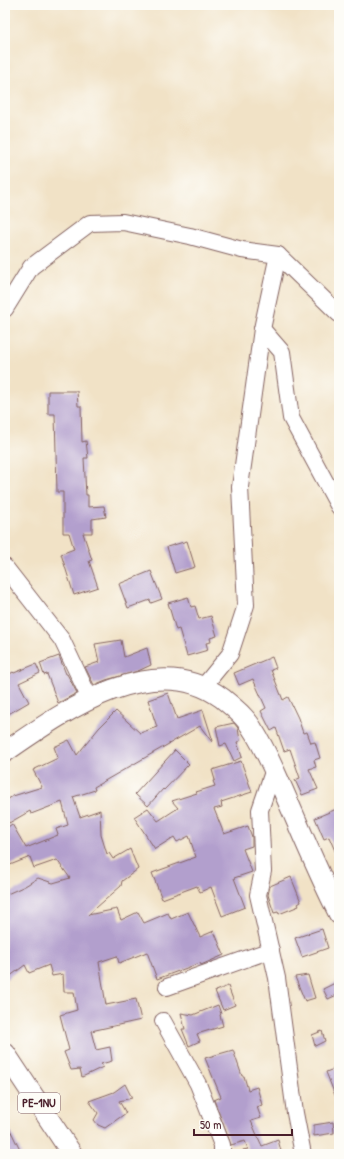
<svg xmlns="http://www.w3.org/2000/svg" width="344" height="1159" viewBox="0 0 344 1159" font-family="'Patrick Hand',sans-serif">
<rect width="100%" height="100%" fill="#fdfcf7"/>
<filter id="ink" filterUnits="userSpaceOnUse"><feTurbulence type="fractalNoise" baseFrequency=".025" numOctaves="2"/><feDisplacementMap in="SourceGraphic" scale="8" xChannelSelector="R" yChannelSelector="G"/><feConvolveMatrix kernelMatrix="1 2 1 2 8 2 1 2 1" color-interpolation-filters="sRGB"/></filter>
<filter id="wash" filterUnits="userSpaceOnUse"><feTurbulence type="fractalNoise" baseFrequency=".012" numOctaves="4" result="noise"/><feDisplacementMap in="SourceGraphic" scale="16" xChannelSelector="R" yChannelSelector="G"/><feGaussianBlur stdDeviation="0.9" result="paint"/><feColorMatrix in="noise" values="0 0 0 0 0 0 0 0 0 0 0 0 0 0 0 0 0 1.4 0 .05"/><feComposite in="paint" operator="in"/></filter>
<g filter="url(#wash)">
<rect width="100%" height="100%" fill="#f1e2c6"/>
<g id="blocks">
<g fill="#b29fcd">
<polygon points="48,391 77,391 78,406 81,406 82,442 86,441 88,458 84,458 86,495 88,495 88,507 104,506 106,517 92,519 92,533 83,533 92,560 89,561 98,587 74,595 61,554 74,549 69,533 63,533 63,492 57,492 55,414 48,414"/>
<polygon points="187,541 195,567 175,573 167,547"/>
<polygon points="151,571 162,599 151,603 150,600 128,608 119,584"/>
<polygon points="188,597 191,607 195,606 199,619 211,616 217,636 210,638 211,642 206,643 208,650 187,656 179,629 176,630 168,603"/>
<polygon points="121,640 124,657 147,648 151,665 138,671 106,680 94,685 85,667 99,662 95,644"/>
<polygon points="59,656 66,674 67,674 77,693 58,703 47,674 44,675 40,663"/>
<polygon points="272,657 276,668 271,670 283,700 288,697 298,718 303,733 307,732 311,743 315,742 320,758 314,760 316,767 309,769 318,789 302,795 295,780 300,778 290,749 284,751 276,728 271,731 261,711 266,708 253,679 239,685 234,673"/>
<polygon points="36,664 40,673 19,683 29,702 5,716 5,677 13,672 14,673"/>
<polygon points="168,693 177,719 203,710 213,741 212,742 200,726 94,787 95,790 73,797 80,817 100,810 101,835 107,854 109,853 113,859 130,849 138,869 122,881 121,886 88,915 117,909 121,920 138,912 144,923 168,913 171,919 188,912 200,937 214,931 224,955 201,965 200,963 157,979 147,952 119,963 117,956 99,962 106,1005 136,999 141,1020 91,1031 96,1050 110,1047 112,1061 101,1064 103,1067 82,1077 80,1069 71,1070 64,1052 69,1050 60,1015 77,1010 74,992 64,992 63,974 52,976 49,965 29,973 25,965 5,980 5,895 25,886 38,878 53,883 70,878 57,860 34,868 30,857 5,867 5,829 12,824 26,848 58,835 56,829 68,825 62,802 31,814 30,811 9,823 5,816 5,801 13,796 42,787 33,770 58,758 54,747 69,740 77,755 99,728 116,711 140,733 157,727 148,700"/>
<polygon points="234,723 238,728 240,741 237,742 242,757 234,761 226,744 220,746 216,727"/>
<polygon points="175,750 189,764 164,790 163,789 148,806 135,794"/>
<polygon points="241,761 252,792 221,802 222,807 214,809 224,834 248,826 252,837 252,846 243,849 252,872 234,878 245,907 222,916 211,887 200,892 197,886 162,899 152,873 196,857 189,836 177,842 174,837 155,849 134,817 148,808 158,821 178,808 172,801 197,793 196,792 215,786 213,781 215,780 212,770"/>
<polygon points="339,808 339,860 329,837 324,839 315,818"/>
<polygon points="291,877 301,902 298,904 299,906 279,914 278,912 274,913 268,895 270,886"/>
<polygon points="322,929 328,948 302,957 295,938"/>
<polygon points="308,975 315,998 305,1001 295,977"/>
<polygon points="339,981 339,994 328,999 323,989"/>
<polygon points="228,986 235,1005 223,1010 215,991"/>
<polygon points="218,1005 221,1014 220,1015 223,1026 197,1034 200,1041 189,1046 182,1029 185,1029 181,1013 193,1015"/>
<polygon points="322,1031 325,1041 315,1046 312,1035"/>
<polygon points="233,1050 242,1076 244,1076 248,1090 257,1087 262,1105 257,1107 261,1118 251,1121 257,1135 262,1146 278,1140 281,1151 275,1154 244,1154 243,1150 248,1149 245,1141 231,1145 214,1100 221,1097 205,1058"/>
<polygon points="339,1067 339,1103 338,1103 326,1072"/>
<polygon points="125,1084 132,1098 119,1101 126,1113 105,1128 98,1125 94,1120 98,1113 89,1101 114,1092"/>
<polygon points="5,1119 16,1142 22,1154 5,1154"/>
<polygon points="333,1122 334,1133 314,1136 314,1125"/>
</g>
</g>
</g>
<g filter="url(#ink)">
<use href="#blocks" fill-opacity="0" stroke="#846361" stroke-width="1"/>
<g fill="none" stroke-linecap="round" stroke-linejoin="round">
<g stroke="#846361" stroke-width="18">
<g id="minor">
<polyline points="5,309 31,267 90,223 123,222 190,236 242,250 278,255 339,314"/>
<polyline points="262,329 282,352 291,418 339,507"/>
<polyline points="5,567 62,640 90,699"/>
<polyline points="203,687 230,654 246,605 240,487 262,329 278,255"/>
<polyline points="274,769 260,810 263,871 258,895 277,978 295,1113 303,1154"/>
<polyline points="167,987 271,950"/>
<polyline points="163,1021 198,1084 222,1145 222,1154"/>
</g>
</g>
<g stroke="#846361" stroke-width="22">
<g id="major">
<path d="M5,752C63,712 153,647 222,698C233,707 246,717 253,730C265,748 274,770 283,790C301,831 318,873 339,914"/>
<polyline points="5,1053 72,1154"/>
</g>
</g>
<use href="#minor" stroke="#fff" stroke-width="16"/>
<use href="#major" stroke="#fff" stroke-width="20"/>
</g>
</g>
<g text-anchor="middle" stroke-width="3" stroke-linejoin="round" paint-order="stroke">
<rect fill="#fdfcf7" stroke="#806168" stroke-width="1" x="18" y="1093" width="42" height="20" rx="3"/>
<g font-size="12" font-weight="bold" fill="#4a1f2b">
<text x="39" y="1107">PE-1NU</text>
</g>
</g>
<rect width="344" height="1159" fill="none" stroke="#fdfcf7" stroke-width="20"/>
<path d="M194 1129v6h98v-6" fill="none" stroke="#4a1f2b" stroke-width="2"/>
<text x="200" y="1129" font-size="12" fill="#4a1f2b" stroke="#fdfcf7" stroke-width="3" paint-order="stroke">50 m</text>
</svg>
